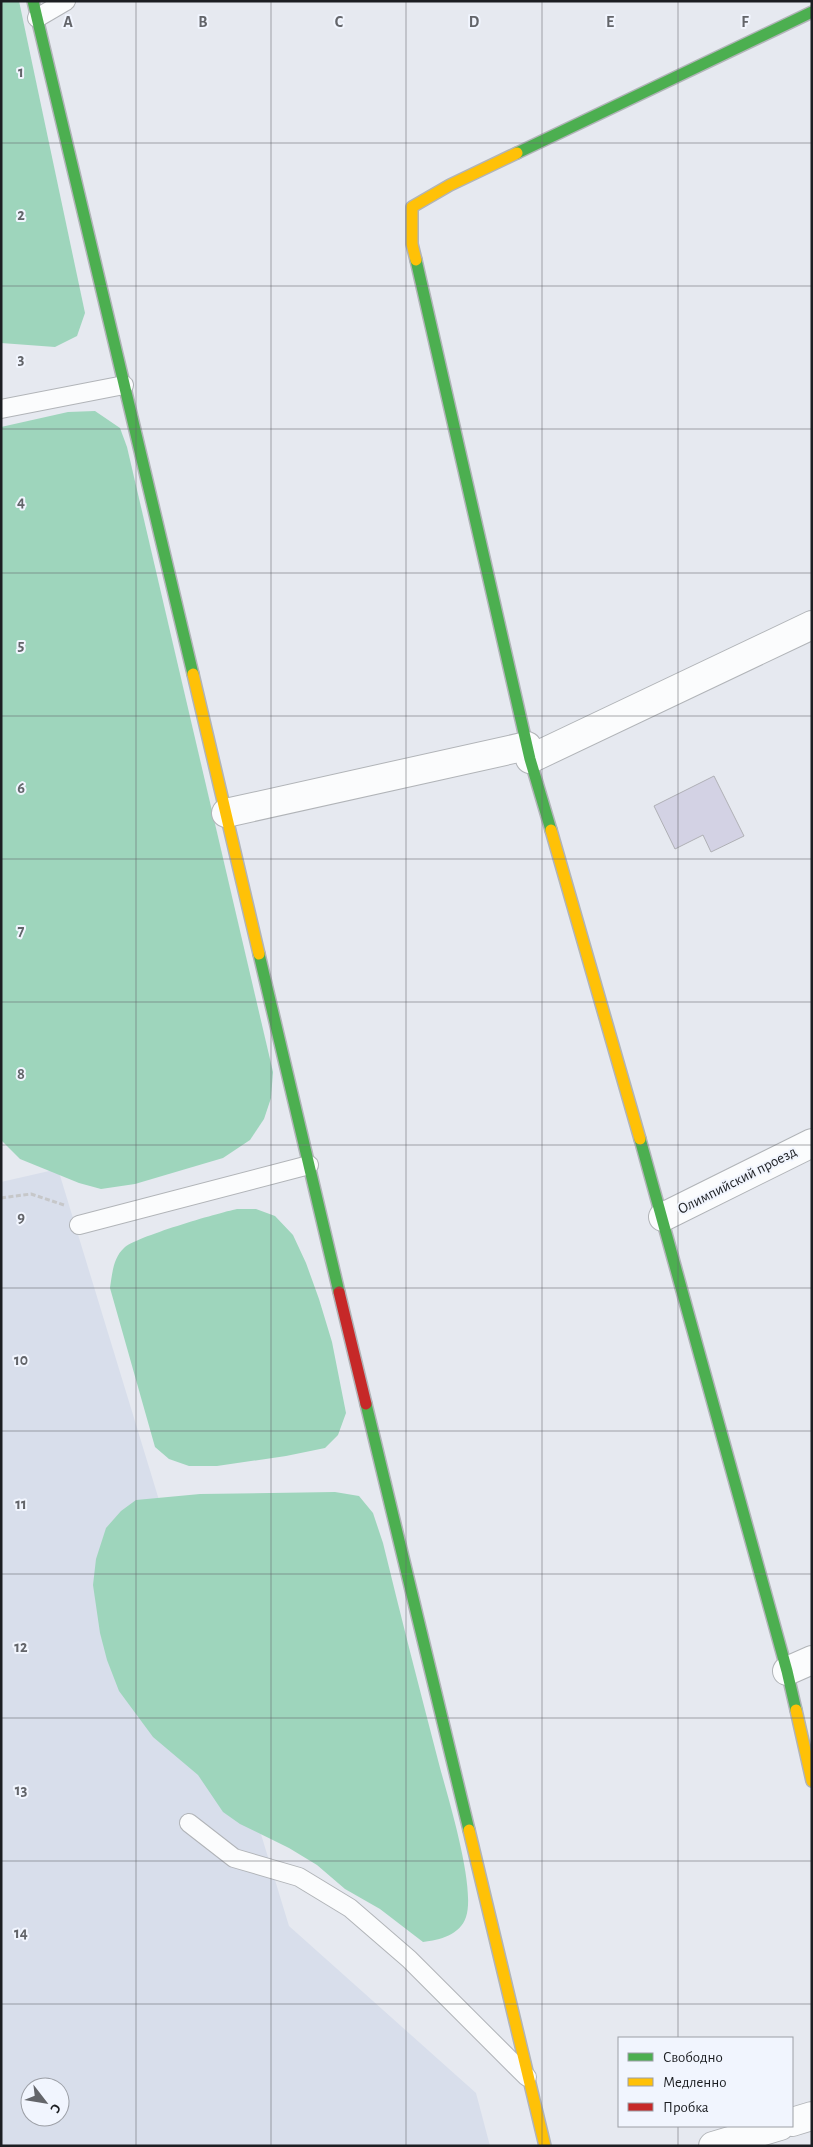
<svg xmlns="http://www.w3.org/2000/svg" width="813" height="2147" viewBox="0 0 813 2147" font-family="'Alegreya Sans',sans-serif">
<rect width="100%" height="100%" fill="#e6e9f0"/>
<path fill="#d8deeb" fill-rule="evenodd" d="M58,1169L289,1926L476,2093L490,2146H1V1182ZM30,2087H60V2117H30Z"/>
<g fill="#9ed5bc">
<polygon points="1,1 19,1 85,313 77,336 55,347 1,343"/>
<polygon points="95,411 120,428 127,447 273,1072 271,1098 264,1119 250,1140 223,1158 135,1184 101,1189 79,1183 20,1159 1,1140 1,427 68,412"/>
<path d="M237,1209H256L275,1216L293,1235L306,1263L319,1299L332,1342L346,1413L338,1435L325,1448L286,1456L217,1466H189L169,1459L155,1447L110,1288C112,1275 113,1258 124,1248C135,1237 218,1213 237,1209Z"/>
<path d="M335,1492L359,1496L373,1513L383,1543C401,1617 420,1691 439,1764C448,1798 476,1887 466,1917C460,1935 440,1940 423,1942L380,1909L345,1889L317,1865L289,1848L240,1824L223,1812L198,1775L153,1737L119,1691L107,1660L100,1633L93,1585L96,1559L106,1528L121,1511L136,1500L200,1494Z"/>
</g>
<polygon fill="#d3d2e4" stroke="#afb0b5" points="714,776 744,836 711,852 703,835 675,849 654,806"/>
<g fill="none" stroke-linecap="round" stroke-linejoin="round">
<g stroke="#b1b4b8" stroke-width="20">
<g id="lane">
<polyline points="37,18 66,1"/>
<polyline points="1,409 124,385"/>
<polyline points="79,1225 309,1165"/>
<polyline points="189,1823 234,1858 299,1877 350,1908 409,1959 527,2077"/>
</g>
</g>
<g stroke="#b1b4b8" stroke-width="30">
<g id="street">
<polyline points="530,759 812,625"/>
<polyline points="226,813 527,746"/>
<polyline points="663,1217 812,1143"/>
<polyline points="787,1671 812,1660"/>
<polyline points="792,2122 812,2116"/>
<polyline points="713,2146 780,2126"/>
</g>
</g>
<g stroke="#b1b4b8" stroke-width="14">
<g id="fast">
<polyline points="33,1 193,674"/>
<polyline points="517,153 812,12"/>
<polyline points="416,260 530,759 551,830"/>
<polyline points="259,954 339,1292"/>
<polyline points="640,1139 787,1671 796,1710"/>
<polyline points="366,1404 469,1830"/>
</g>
</g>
<g stroke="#b1b4b8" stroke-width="14">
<g id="slow">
<polyline points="416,260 412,244 412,207 450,185 517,153"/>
<polyline points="193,674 259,954"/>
<polyline points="551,830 640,1139"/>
<polyline points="796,1710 812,1781"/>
<polyline points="469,1830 545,2146"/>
</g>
</g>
<g stroke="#b1b4b8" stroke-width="14">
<polyline id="jam" points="339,1292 366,1404"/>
</g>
<polyline stroke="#c6c7c9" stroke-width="3" stroke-dasharray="5 2.5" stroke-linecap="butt" points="1,1198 31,1194 64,1205"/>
<use href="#lane" stroke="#fbfcfd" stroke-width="18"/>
<use href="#street" stroke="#fbfcfd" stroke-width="28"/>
<use href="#fast" stroke="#4caf50" stroke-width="11"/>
<use href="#slow" stroke="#ffc107" stroke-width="11"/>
<use href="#jam" stroke="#c62828" stroke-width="11"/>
</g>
<path fill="none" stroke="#63656a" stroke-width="1" stroke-opacity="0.55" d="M136,1V2146M271,1V2146M406,1V2146M542,1V2146M678,1V2038M1,143H812M1,286H812M1,429H812M1,573H812M1,716H812M1,859H812M1,1002H812M1,1145H812M1,1288H812M1,1431H812M1,1574H812M1,1718H812M1,1861H812M1,2004H812M678,2126V2146"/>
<g text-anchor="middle" stroke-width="4" stroke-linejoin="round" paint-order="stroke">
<g font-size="15" fill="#1c1e22" stroke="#f1f5fe">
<text transform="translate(737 1180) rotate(-27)" y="5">Олимпийский проезд</text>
</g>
</g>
<g font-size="16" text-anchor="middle" font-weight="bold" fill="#63656a" stroke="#f1f5fe" stroke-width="4" stroke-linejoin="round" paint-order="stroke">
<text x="68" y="27">A</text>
<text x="203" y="27">B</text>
<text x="339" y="27">C</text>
<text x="474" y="27">D</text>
<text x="610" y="27">E</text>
<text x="745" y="27">F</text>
<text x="21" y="77">1</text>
<text x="21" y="220">2</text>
<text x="21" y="364">3</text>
<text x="21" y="507">4</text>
<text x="21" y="650">5</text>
<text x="21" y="793">6</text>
<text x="21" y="936">7</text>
<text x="21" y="1079">8</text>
<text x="21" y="1222">9</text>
<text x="21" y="1365">10</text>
<text x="21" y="1509">11</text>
<text x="21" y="1652">12</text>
<text x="21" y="1795">13</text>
<text x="21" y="1938">14</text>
</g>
<rect width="813" height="2147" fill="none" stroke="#1c1e22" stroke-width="5"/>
<rect x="618" y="2037" width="175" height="90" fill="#f1f5fe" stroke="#9c9fa6"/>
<rect x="628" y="2053" width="25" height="8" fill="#4caf50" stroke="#9c9fa6"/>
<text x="663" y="2062" font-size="15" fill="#1c1e22">Свободно</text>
<rect x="628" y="2078" width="25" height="8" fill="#ffc107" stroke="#9c9fa6"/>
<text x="663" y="2087" font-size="15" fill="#1c1e22">Медленно</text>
<rect x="628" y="2103" width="25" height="8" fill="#c62828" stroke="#9c9fa6"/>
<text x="663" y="2112" font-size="15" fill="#1c1e22">Пробка</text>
<g transform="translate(45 2102) rotate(121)"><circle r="24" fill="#f1f5fe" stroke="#9c9fa6"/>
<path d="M0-4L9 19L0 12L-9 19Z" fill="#63656a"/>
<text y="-8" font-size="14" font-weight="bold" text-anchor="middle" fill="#1c1e22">С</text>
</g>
</svg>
